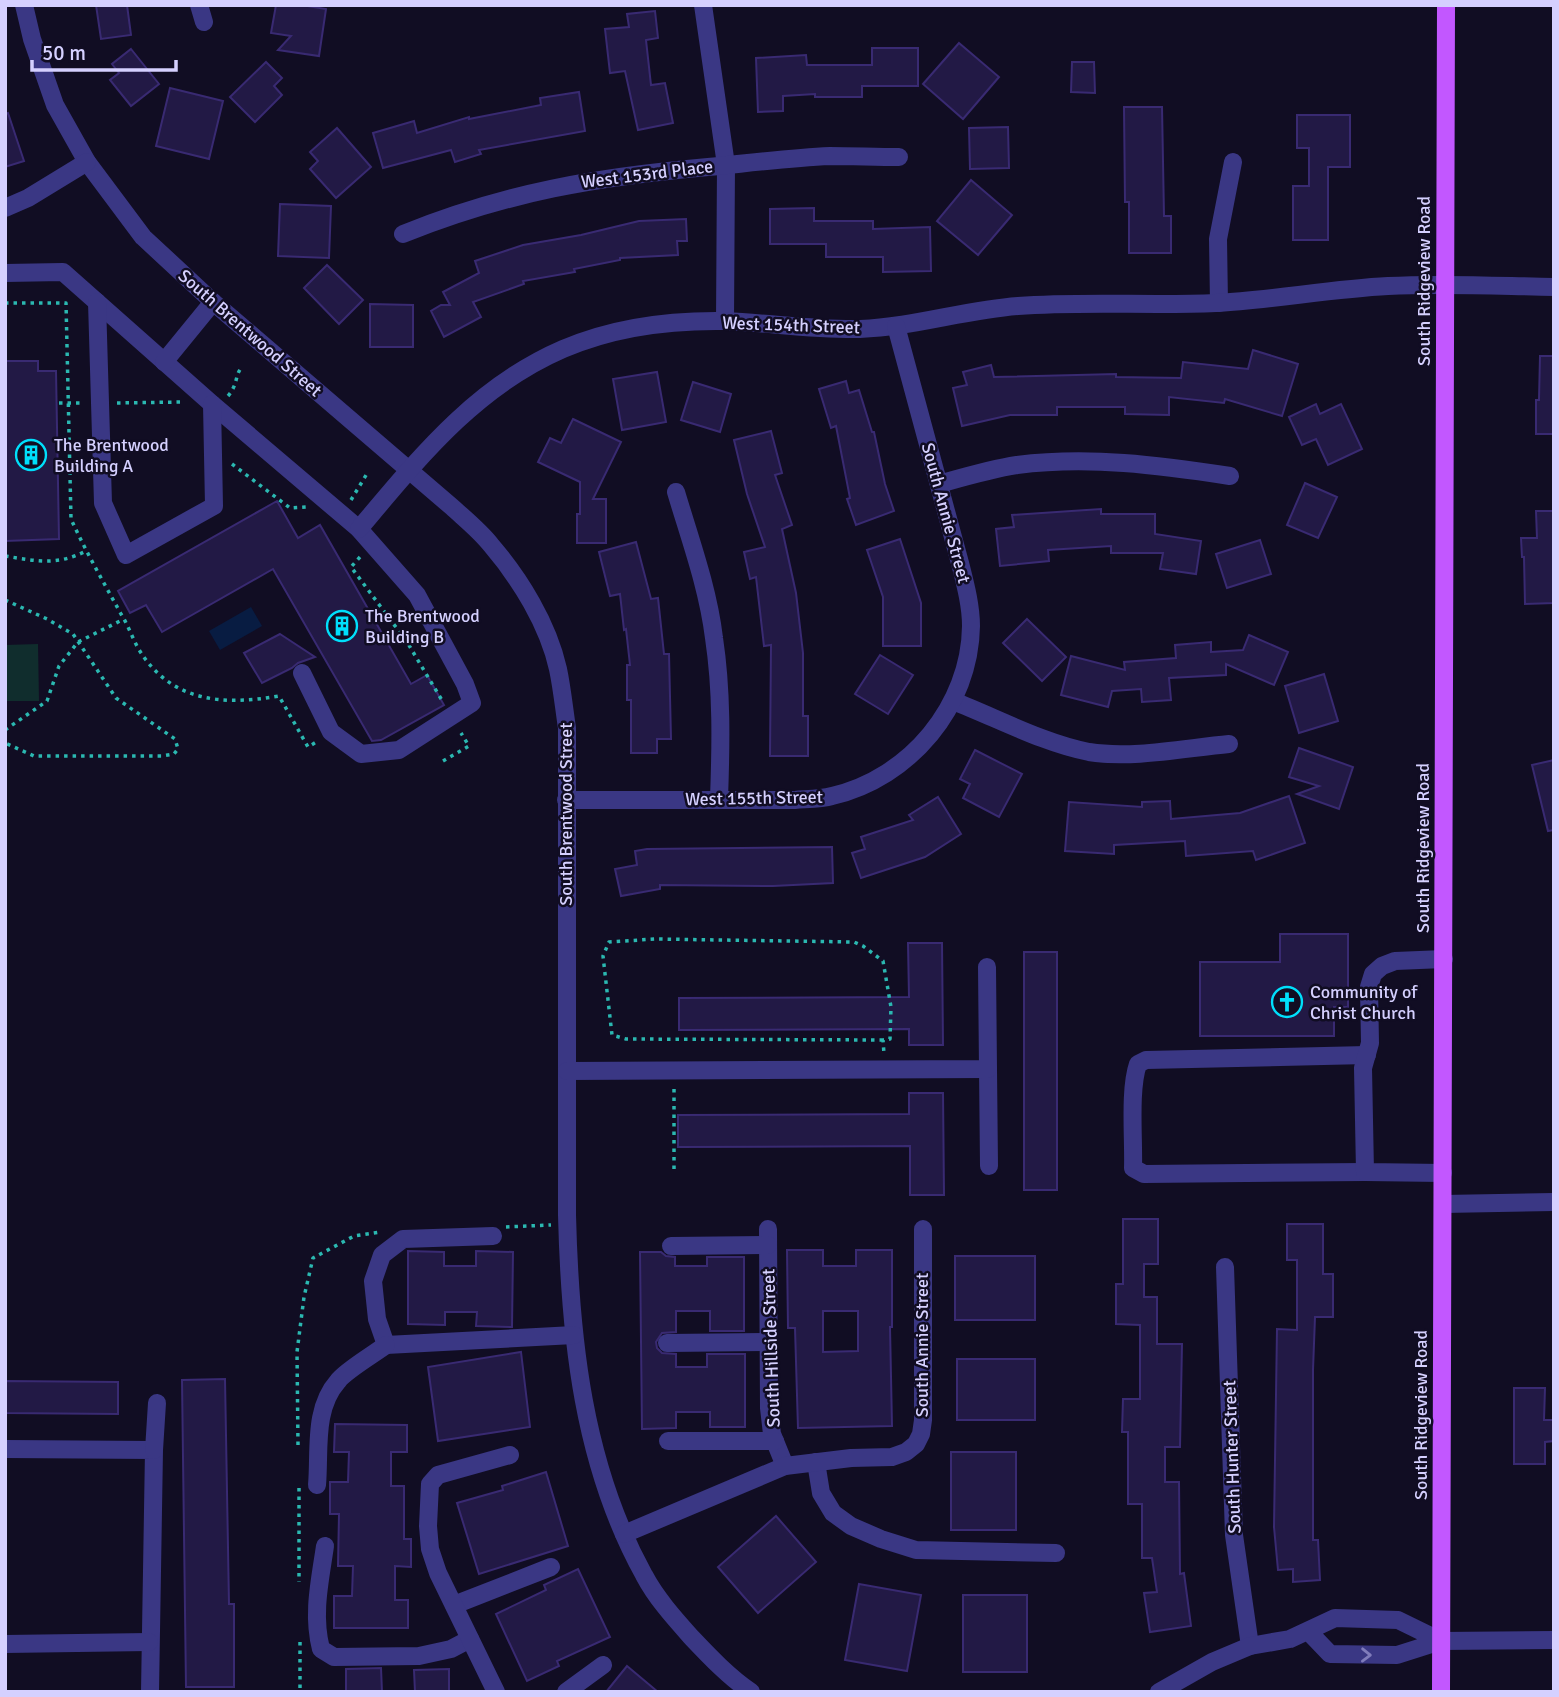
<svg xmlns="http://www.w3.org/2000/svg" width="1559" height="1697" viewBox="0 0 1559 1697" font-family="Signika,sans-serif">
<rect width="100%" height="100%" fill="#110d23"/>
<polygon fill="#102d2d" points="38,644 39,701 5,701 5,645"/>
<polygon fill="#081c42" points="251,607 262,626 220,650 209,631"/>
<g fill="#221945" stroke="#392a72" stroke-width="2" fill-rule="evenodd">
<polygon points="96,5 127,5 131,35 101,39"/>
<polygon points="276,5 301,5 326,9 319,56 278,50 291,36 271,33"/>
<polygon points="655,11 658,38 646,40 651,85 665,83 673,123 638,130 625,71 610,73 605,29 629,27 627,14"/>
<polygon points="959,43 999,77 963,119 923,84"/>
<polygon points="872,48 918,48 918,86 862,86 862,97 815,97 815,94 783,96 783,111 758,112 756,58 806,55 807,65 872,65"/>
<polygon points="131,49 159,84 131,106 110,80 119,73 112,64"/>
<polygon points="266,62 282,78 274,86 282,95 255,122 230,97"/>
<polygon points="1072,62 1094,62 1095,93 1071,92"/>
<polygon points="170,88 223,101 209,159 156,146"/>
<polygon points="579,92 585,131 479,150 481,154 455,162 451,150 383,168 373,133 414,121 417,133 469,117 469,119 541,105 540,98"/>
<polygon points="1124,107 1162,107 1164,216 1171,216 1171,253 1129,253 1129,202 1125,202"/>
<polygon points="8,113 24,161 5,167 5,114"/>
<polygon points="1297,115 1350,115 1350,167 1328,167 1328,240 1293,240 1293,186 1309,186 1309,148 1297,148"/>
<polygon points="1008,127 1009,168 970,169 969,128"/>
<polygon points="337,128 371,167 336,198 310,169 318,161 310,152"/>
<polygon points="971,180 1012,215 978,255 937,221"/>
<polygon points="280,204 331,206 329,258 278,256"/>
<polygon points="814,208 814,221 873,221 873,229 930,227 931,271 883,272 883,257 826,257 826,244 770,244 770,209"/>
<polygon points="686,219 687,241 677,241 678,255 620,258 620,260 574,269 575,272 523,281 524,284 473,302 481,317 444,337 431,311 441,305 450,305 443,292 479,273 475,261 523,245 581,235 639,221"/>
<polygon points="327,265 363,300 339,324 304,288"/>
<polygon points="370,304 413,305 413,347 370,347"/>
<polygon points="1253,350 1298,364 1282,416 1225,399 1224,403 1169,397 1169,415 1125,414 1125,407 1057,407 1057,415 1010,415 962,426 953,388 967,385 963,372 991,365 994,377 1116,374 1116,377 1181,378 1183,362 1248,369"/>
<polygon points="1540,356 1554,356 1554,434 1536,434 1536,400 1539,400"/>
<polygon points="5,361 38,361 38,371 56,371 59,539 5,541"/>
<polygon points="657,372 666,422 622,430 613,379"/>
<polygon points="846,381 849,393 859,390 872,432 874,432 885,484 894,511 856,525 847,499 850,498 836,426 831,428 819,389"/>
<polygon points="693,382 731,394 720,432 681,420"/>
<polygon points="1316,404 1320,414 1341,404 1362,449 1328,465 1316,439 1302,445 1289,417"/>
<polygon points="573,419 621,442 593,499 606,499 606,543 577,543 577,514 580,514 580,482 538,462 550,438 561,443"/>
<polygon points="771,431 782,473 775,475 792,525 782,529 796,593 803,653 803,716 808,716 808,756 770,756 771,645 764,646 756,577 750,579 744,552 765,547 747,494 734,440"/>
<polygon points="1305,483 1337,497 1318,538 1287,525"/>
<polygon points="277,501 298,538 320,525 411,684 427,675 444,705 381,740 372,741 273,569 162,632 146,605 130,613 118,591"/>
<polygon points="1101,509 1101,514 1155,514 1155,534 1201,541 1196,574 1160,569 1163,553 1111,553 1111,546 1048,550 1049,561 1000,566 996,529 1014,527 1012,515"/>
<polygon points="1536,511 1554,511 1554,603 1525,604 1524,557 1522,557 1521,538 1537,538"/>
<polygon points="900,539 921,603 921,646 883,646 883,597 867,550"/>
<polygon points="1260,540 1271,574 1227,588 1216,554"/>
<polygon points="636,542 651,599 658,598 664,654 669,654 671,739 657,739 657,753 631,753 631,700 627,700 627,665 630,665 626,629 624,630 620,594 610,596 599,552"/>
<polygon points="1027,619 1066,657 1042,681 1003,643"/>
<polygon points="280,634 315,657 298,663 292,668 262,683 244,653"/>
<polygon points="1249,635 1288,652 1274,685 1226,664 1226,675 1169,678 1171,700 1142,702 1141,689 1112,691 1108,707 1061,695 1071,656 1125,670 1124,662 1176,658 1175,645 1211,642 1211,652 1243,650"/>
<polygon points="880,655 913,675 888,714 855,694"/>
<polygon points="1324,674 1338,721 1299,733 1285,686"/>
<polygon points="1299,748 1353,767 1339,809 1297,794 1319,786 1289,777"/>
<polygon points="975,750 1022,774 999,817 963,798 970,784 960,779"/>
<polygon points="1554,760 1554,830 1548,831 1532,765"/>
<polygon points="1289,796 1305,843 1256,860 1253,851 1186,856 1185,841 1114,845 1114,854 1065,851 1069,802 1142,807 1142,802 1170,801 1171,819 1240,813"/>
<polygon points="938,797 961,834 925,857 861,878 852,853 865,849 861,837 913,820 909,815"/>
<polygon points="832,847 833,883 773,886 660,885 660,889 621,896 615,869 637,865 635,851 647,849"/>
<polygon points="1280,934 1348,934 1348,1007 1334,1007 1334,1036 1200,1036 1200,962 1280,962"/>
<polygon points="908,943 942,943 943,1045 909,1045 909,1029 679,1030 679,998 909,997"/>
<rect x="1024" y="952" width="33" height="238"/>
<polygon points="909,1093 943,1093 944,1195 910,1195 910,1146 678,1147 678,1115 909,1114"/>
<polygon points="1123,1219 1158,1219 1158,1264 1144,1264 1144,1297 1157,1297 1157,1344 1182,1344 1180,1447 1165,1447 1165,1482 1179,1482 1180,1574 1184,1573 1191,1626 1150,1632 1144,1593 1157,1592 1152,1558 1142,1558 1142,1504 1128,1504 1128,1432 1122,1432 1123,1399 1140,1399 1140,1325 1116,1324 1116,1284 1123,1284"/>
<polygon points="1287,1224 1323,1224 1323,1274 1333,1274 1333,1317 1315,1317 1313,1370 1313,1540 1318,1540 1320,1580 1293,1582 1293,1569 1278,1570 1274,1527 1277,1329 1297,1330 1297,1260 1287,1260"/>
<path d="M787,1250H823V1266H856V1250H892V1327H890L892,1426L798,1428L795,1328H788ZM823,1311H858V1351L823,1352Z"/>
<polygon points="408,1251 444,1252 444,1266 476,1266 476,1251 513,1252 512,1327 476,1326 477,1312 445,1312 445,1325 408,1324"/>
<polygon points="640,1252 661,1252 666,1256 675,1257 675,1266 707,1266 707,1257 744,1257 744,1331 710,1331 710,1311 676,1311 676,1332 662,1333 656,1342 657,1348 662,1353 676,1354 676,1367 707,1367 707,1354 745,1354 745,1427 710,1427 710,1412 676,1412 676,1428 642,1429"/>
<rect x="955" y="1256" width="80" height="64"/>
<polygon points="521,1352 530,1427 438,1441 428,1367"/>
<rect x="957" y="1359" width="78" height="61"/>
<polygon points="225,1379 229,1604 234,1604 234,1687 186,1687 182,1380"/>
<polygon points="5,1381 118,1382 118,1414 5,1413"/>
<polygon points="1514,1388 1545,1388 1544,1420 1554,1420 1554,1441 1545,1442 1545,1464 1514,1464"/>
<polygon points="335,1424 407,1425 407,1452 391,1452 391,1486 404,1486 404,1539 411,1539 411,1567 395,1566 395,1600 408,1600 408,1628 334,1628 334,1596 352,1596 353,1566 338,1566 339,1514 330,1514 330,1482 348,1482 349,1452 334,1452"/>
<rect x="951" y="1452" width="65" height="78"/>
<polygon points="546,1472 568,1546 479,1574 457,1503 503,1490 502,1486"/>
<polygon points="776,1516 816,1562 758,1613 718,1567"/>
<polygon points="578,1569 610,1637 557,1661 559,1666 527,1681 496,1614 546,1590 544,1585"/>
<polygon points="859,1584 921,1595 907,1671 845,1660"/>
<rect x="963" y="1595" width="64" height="77"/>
<polygon points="627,1666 658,1692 606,1692"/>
<polygon points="381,1668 382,1692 346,1692 346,1669"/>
<polygon points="449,1669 449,1692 415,1692 414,1670"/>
</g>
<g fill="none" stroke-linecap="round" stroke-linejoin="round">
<g stroke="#2bb8b1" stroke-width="3.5" stroke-dasharray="3.5 5" stroke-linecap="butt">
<path d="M5,303H66L71,519C86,552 104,583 121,614C128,625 132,637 138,648C170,702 222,706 279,696L308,747L318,741"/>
<path d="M228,396C239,383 234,375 243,366"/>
<polyline points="59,403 82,403"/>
<polyline points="117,403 183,402"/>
<polyline points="232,464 290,508 306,507"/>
<polyline points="351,500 368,472"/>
<path d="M5,556C36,561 57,566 86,551"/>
<polyline points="360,557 351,567 407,642 443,702"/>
<polyline points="5,600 47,619 73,634 116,698 175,739 178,749 174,754 162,756 34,756 5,743"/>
<polyline points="5,730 47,701 59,666 78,642 124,619"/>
<polyline points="443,761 469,746 461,733"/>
<polyline points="883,1040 626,1039 612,1035 603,956 609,942 655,939 854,942 863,946 883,961 891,1007 890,1039 883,1040 884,1054"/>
<polyline points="674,1089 674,1171"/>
<polyline points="506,1227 551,1225"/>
<polyline points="298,1445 297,1352 304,1297 313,1258 354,1236 380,1232"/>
<polyline points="299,1488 299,1582"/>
<polyline points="300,1642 300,1692"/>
</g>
<g stroke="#3a3784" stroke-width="18">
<path d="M24,5L32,39L55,105L87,162L143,237L213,302L452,507C465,519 480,531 491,545C520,579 548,624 558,669C562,688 564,708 567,728V1215C570,1338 583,1465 644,1575C656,1598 675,1619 692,1638C710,1657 729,1677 751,1692"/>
<polyline points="199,5 204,22"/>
<polyline points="703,5 726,165 725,321"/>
<polyline points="5,208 28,198 87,162"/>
<path d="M403,234C507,192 597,177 708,167C749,163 789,158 830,156C853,156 876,157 899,157"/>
<polyline points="5,273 63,272 212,404 359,529 417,595 465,684 472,703 399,750 361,754 331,732 302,673"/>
<polyline points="97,302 103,503 126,555 214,506 212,404"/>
<polyline points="1219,303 1218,239 1233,162"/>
<polyline points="164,362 213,302"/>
<path d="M939,484C964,477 991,469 1017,465C1089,456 1159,465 1230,476"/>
<path d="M676,492C690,539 708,588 714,638C722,691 721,744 719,799"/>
<path d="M359,529C419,458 475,387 563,349C614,327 671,320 726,321C770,323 815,330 860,329C913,327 965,310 1018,306C1084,301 1150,306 1216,303C1273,300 1330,289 1388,286C1443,283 1498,286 1554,287"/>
<path d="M953,701C997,718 1043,743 1089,752C1132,759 1185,748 1229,744"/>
<path d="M566,800H795C807,799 821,799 832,796C910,778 970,706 971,626C971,605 965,583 960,563L896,326"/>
<polyline points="988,1069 989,1166"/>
<polyline points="567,1071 988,1069 987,967"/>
<path d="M1365,1172L1144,1174L1133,1168C1134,1139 1129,1090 1138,1064L1146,1060L1367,1055"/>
<polyline points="1443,1173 1365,1172 1363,1068 1370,1043 1369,987 1373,974 1382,966 1395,961 1444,959"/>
<polyline points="1443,1204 1554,1202"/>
<polyline points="768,1229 769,1408 772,1434 785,1466"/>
<polyline points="493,1236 403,1239 382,1255 373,1281 377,1319 386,1345 574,1335"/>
<polyline points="671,1246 768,1245"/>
<polyline points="1225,1267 1234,1535 1250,1646"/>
<polyline points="667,1343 769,1342"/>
<polyline points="668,1441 775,1441"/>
<polyline points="5,1449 154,1450 150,1692"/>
<polyline points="154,1450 157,1403"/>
<polyline points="816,1462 821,1493 833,1513 851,1526 881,1539 916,1550 1056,1553"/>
<path d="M317,1485C320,1451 313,1409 338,1381C345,1371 374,1354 386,1345"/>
<polyline points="624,1534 785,1466 851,1458 892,1457 906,1452 916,1444 921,1434 923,1420 923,1229"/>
<path d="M325,1546C320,1581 312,1614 321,1649L334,1657L419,1656L451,1649L470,1639"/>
<polyline points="454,1605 551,1567"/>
<polyline points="1441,1641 1554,1640"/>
<polyline points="5,1644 149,1642"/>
<polyline points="496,1692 438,1573 430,1549 428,1526 430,1484 438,1475 510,1455"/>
<polyline points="566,1692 603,1665"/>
<polyline points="1159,1692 1212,1662 1250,1646 1290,1639 1335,1618 1398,1620 1441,1641 1397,1655 1330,1654 1308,1631"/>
</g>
<polyline stroke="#c257ff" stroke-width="18" points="1441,1692 1446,5"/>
</g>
<defs><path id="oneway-chevron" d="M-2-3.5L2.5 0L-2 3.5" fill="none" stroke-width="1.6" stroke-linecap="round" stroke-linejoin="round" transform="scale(1.75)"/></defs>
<use stroke="#807cbb" href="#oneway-chevron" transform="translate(1366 1655) rotate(1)"/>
<defs>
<g id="building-ring" transform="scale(1.575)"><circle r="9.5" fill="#110d23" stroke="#00dffb" stroke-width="1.5"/><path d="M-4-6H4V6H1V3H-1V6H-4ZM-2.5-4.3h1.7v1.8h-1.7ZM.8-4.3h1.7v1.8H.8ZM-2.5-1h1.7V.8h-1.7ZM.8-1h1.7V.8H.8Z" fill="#00dffb"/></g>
<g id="church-ring" transform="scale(1.575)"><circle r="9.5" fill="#110d23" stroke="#00dffb" stroke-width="1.5"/><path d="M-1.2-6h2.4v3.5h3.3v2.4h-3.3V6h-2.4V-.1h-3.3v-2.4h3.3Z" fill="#00dffb"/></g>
</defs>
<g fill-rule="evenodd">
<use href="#building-ring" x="31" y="455"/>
<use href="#building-ring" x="342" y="626"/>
<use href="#church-ring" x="1287" y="1002"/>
</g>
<g text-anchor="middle" stroke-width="5" stroke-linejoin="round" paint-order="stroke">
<g font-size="18" fill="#d5d0ff" stroke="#110d23">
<text transform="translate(647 174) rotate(-7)" y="6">West 153rd Place</text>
<text transform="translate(1424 281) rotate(-90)" y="6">South Ridgeview Road</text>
<text transform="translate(791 325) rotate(2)" y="6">West 154th Street</text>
<text transform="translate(250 333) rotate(41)" y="6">South Brentwood Street</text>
<text transform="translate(946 513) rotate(75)" y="6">South Annie Street</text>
<text transform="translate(754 798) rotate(-1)" y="6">West 155th Street</text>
<text transform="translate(566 814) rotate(-90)" y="6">South Brentwood Street</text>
<text transform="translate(1423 848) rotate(-90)" y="6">South Ridgeview Road</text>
<text transform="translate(922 1345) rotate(-90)" y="6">South Annie Street</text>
<text transform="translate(771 1348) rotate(-92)" y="6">South Hillside Street</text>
<text transform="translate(1421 1415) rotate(-90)" y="6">South Ridgeview Road</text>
<text transform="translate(1232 1457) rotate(-92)" y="6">South Hunter Street</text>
</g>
<g font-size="18" fill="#d5d0ff" stroke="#110d23" text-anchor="start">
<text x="54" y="451">The Brentwood<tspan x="54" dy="21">Building A</tspan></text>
<text x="365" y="622">The Brentwood<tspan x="365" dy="21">Building B</tspan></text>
<text x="1310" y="998">Community of<tspan x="1310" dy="21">Christ Church</tspan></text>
</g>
</g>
<rect width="1559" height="1697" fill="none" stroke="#d5d0ff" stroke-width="14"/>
<path d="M32 60v10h144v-10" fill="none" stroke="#d5d0ff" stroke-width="3.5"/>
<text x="42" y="60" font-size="21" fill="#d5d0ff" stroke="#110d23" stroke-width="5" paint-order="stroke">50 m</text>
</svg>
